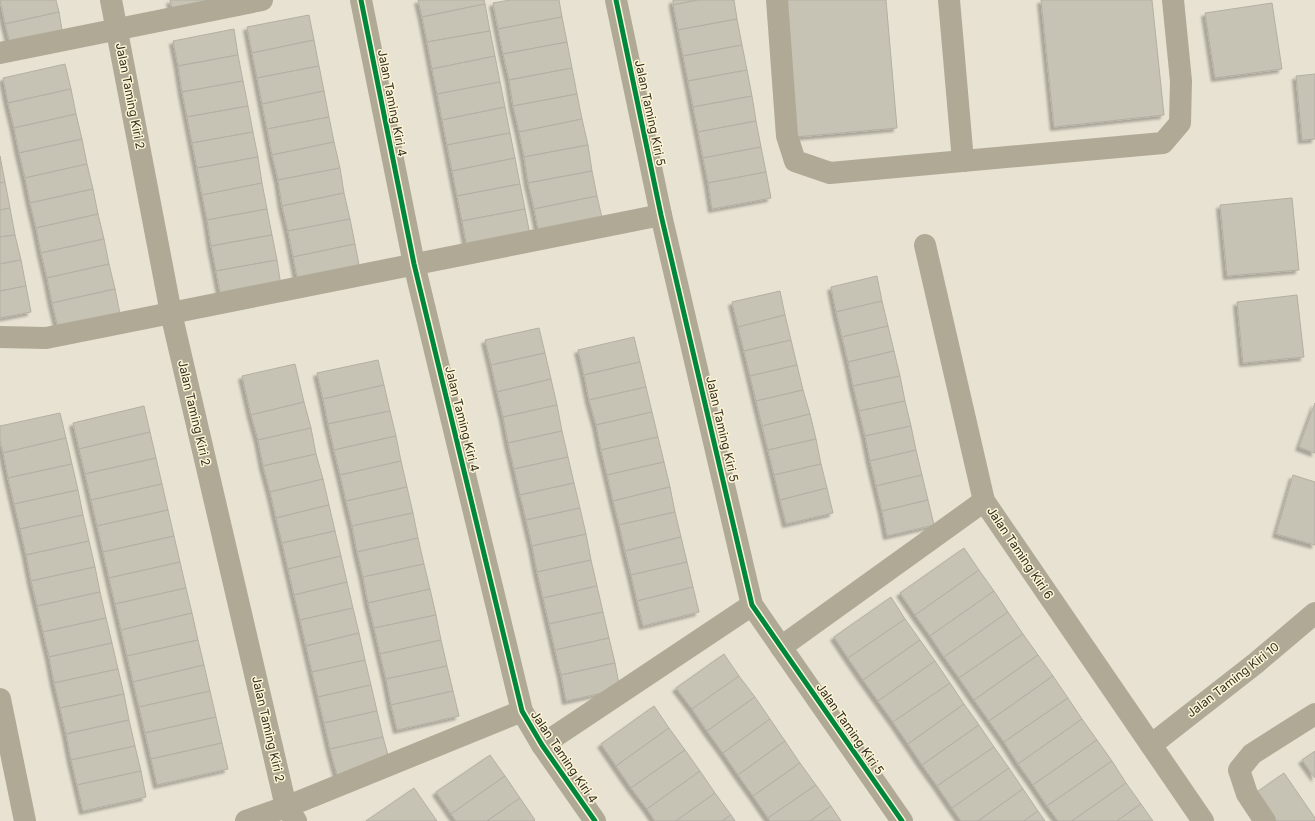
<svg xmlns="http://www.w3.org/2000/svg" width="1315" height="821" viewBox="0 0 1315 821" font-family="Inter,sans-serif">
<defs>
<filter id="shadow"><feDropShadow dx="-3.5" dy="3.5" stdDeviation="1" flood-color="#0004"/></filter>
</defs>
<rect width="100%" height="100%" fill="#e7e2d1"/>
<g fill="#c6c2b4" stroke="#b3afa2" filter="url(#shadow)">
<polygon points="0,0 56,0 59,12 5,24"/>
<polygon points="170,0 235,0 173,13"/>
<polygon points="418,0 484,0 485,4 422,17"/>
<polygon points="510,0 559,0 562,17 498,29 493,3"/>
<polygon points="673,0 698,0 673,5"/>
<polygon points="698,0 734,0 737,19 678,30 673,5"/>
<polygon points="783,0 886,0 897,128 795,137"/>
<polygon points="1041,0 1152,0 1164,115 1054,127"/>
<polygon points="1272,3 1282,69 1215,78 1205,13"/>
<polygon points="485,4 490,31 427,42 422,17"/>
<polygon points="59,12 63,36 11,48 5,24"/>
<polygon points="309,15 314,40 252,53 247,27"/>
<polygon points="562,17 567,42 503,54 498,29"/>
<polygon points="737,19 742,45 683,56 678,30"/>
<polygon points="234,29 238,55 178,66 173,41"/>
<polygon points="490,31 495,56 432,69 427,42"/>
<polygon points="314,40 319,66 257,78 252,53"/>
<polygon points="567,42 572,68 509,80 503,54"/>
<polygon points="742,45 747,70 688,81 683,56"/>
<polygon points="238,55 243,81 182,92 178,66"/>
<polygon points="495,56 500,82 437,94 432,69"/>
<polygon points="65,64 71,89 8,103 3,78"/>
<polygon points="319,66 324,91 262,104 257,78"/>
<polygon points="572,68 577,94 513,106 509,80"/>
<polygon points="747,70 752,96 693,107 688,81"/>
<polygon points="1315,74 1315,139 1302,140 1296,76"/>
<polygon points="243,81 248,106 187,117 182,92"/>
<polygon points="500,82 505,107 442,120 437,94"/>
<polygon points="71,89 76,114 14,128 8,103"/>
<polygon points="324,91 329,117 267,129 262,104"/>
<polygon points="577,94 582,119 519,132 513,106"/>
<polygon points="752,96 756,121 698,132 693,107"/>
<polygon points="248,106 253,132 192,143 187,117"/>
<polygon points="505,107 510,133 447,145 442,120"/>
<polygon points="76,114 82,139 19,153 14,128"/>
<polygon points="329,117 334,142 272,155 267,129"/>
<polygon points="582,119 588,145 524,157 519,132"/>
<polygon points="756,121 761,147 703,158 698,132"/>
<polygon points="253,132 258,157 197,168 192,143"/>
<polygon points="510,133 515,158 452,171 447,145"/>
<polygon points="82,139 87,164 25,178 19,153"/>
<polygon points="334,142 340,168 278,180 272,155"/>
<polygon points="588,145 592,171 528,183 524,157"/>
<polygon points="761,147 766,172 708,183 703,158"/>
<polygon points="0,156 5,182 0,183"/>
<polygon points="258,157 262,183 202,195 197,168"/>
<polygon points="515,158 520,184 457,196 452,171"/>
<polygon points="87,164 93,189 30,203 25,178"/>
<polygon points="340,168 344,193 282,206 278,180"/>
<polygon points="592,171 597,196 534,209 528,183"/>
<polygon points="766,172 771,198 712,209 708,183"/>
<polygon points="5,182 10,208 0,210 0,183"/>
<polygon points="262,183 267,209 207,220 202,195"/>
<polygon points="520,184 525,209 462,221 457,196"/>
<polygon points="93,189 98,214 36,228 30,203"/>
<polygon points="344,193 350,219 288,231 282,206"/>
<polygon points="597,196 603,222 539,234 534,209"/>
<polygon points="1292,198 1299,270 1227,276 1220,205"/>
<polygon points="10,208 15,235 0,237 0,210"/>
<polygon points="267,209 272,235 211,246 207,220"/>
<polygon points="525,209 530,235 467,247 462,221"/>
<polygon points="98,214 104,239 41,253 36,228"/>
<polygon points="350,219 355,244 293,257 288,231"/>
<polygon points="15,235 21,260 0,264 0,237"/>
<polygon points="272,235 277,260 216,271 211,246"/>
<polygon points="104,239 109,264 47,278 41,253"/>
<polygon points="355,244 360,270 298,282 293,257"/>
<polygon points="21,260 26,286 0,291 0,264"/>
<polygon points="277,260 281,286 221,297 216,271"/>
<polygon points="109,264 115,289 52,303 47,278"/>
<polygon points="877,276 882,301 836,312 831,287"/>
<polygon points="26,286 31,312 0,318 0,291"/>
<polygon points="115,289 120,314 58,328 52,303"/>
<polygon points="780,291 785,315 738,327 732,302"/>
<polygon points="1297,295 1304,357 1243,363 1237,302"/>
<polygon points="882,301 888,326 842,337 836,312"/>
<polygon points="785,315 791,340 744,351 738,327"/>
<polygon points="888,326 894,351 848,362 842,337"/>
<polygon points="539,328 545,353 491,365 485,340"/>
<polygon points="634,337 640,362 584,375 578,350"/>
<polygon points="791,340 797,365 750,376 744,351"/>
<polygon points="894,351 900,376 853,386 848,362"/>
<polygon points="545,353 551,379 497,392 491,365"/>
<polygon points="378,360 384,385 323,399 317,373"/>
<polygon points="640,362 646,387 589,400 584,375"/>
<polygon points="295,364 304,402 251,415 242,376"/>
<polygon points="797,365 803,390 756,401 750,376"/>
<polygon points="900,376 905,401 859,411 853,386"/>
<polygon points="551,379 557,405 503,417 497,392"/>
<polygon points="384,385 390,411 328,424 323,399"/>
<polygon points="646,387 652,412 596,425 589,400"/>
<polygon points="803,390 810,414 762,426 756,401"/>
<polygon points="905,401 911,426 865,436 859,411"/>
<polygon points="304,402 311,428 258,440 251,415"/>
<polygon points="1315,403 1315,453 1299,447"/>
<polygon points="557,405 562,431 508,443 503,417"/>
<polygon points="144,406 150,432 79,449 73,423"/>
<polygon points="390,411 396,436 334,450 328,424"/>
<polygon points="652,412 658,437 601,450 596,425"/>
<polygon points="60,413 66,438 3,453 0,441 0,426"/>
<polygon points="810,414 816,439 768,450 762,426"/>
<polygon points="911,426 916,450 870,461 865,436"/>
<polygon points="311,428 316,454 263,466 258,440"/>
<polygon points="562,431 568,457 514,469 508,443"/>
<polygon points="150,432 156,458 85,474 79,449"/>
<polygon points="396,436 401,461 340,475 334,450"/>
<polygon points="658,437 664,462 607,475 601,450"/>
<polygon points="66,438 72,464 8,478 3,453"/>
<polygon points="816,439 821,464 774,475 768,450"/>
<polygon points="916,450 922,475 876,486 870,461"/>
<polygon points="316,454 323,479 270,492 263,466"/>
<polygon points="568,457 574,483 520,495 514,469"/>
<polygon points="156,458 162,484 91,500 85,474"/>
<polygon points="401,461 407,487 346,501 340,475"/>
<polygon points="664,462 670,487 613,501 607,475"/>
<polygon points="72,464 78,490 14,504 8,478"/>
<polygon points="821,464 827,488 780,500 774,475"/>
<polygon points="922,475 928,500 882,511 876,486"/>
<polygon points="1293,475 1315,482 1315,545 1276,534"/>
<polygon points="323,479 329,505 276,518 270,492"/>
<polygon points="574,483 580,508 526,520 520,495"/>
<polygon points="162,484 168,510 97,526 91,500"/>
<polygon points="407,487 413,513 352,526 346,501"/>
<polygon points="670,487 675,512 619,525 613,501"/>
<polygon points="827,488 833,513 786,524 780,500"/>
<polygon points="78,490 83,515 20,529 14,504"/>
<polygon points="928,500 934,525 887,536 882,511"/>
<polygon points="329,505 335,531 282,543 276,518"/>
<polygon points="580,508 586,534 532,546 526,520"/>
<polygon points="168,510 174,536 103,552 97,526"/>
<polygon points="675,512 681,537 625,551 619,525"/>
<polygon points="413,513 418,538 357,552 352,526"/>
<polygon points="83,515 89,541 26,555 20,529"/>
<polygon points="335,531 341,556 288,569 282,543"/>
<polygon points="586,534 591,560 537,572 532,546"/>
<polygon points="174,536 180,562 109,578 103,552"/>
<polygon points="681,537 687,562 631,575 625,551"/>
<polygon points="418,538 424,564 363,577 357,552"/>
<polygon points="89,541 95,567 31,581 26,555"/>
<polygon points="964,548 979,570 915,615 900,593"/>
<polygon points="341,556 347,582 294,595 288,569"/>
<polygon points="591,560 597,586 543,598 537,572"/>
<polygon points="180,562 186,588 115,604 109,578"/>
<polygon points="687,562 693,587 637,601 631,575"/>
<polygon points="424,564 430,589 368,603 363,577"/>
<polygon points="95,567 100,592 37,606 31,581"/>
<polygon points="979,570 994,591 930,636 915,615"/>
<polygon points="347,582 353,608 300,620 294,595"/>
<polygon points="597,586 603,612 549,624 543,598"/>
<polygon points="693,587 699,612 643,626 637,601"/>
<polygon points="186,588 192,613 121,630 115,604"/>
<polygon points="430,589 436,615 374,628 368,603"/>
<polygon points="994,591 1008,612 944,657 930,636"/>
<polygon points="100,592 106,618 43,632 37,606"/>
<polygon points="891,597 905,619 848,658 834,637"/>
<polygon points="353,608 359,633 306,646 300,620"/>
<polygon points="603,612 609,638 555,650 549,624"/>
<polygon points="1008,612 1023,634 959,678 944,657"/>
<polygon points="192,613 198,640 127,656 121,630"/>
<polygon points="436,615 441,640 380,654 374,628"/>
<polygon points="106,618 112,643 49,657 43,632"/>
<polygon points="905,619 920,640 863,680 848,658"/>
<polygon points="359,633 365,660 312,672 306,646"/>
<polygon points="1023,634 1038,655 974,700 959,678"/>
<polygon points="609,638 615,663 561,675 555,650"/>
<polygon points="198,640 204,665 133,682 127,656"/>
<polygon points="441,640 447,666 386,679 380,654"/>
<polygon points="920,640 935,661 878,701 863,680"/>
<polygon points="112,643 118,669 54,683 49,657"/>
<polygon points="724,654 739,676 692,709 676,688"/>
<polygon points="1038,655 1053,676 989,721 974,700"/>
<polygon points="365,660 371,685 318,697 312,672"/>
<polygon points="935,661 950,683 893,722 878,701"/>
<polygon points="615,663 620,689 566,701 561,675"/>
<polygon points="204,665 210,691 139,707 133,682"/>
<polygon points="447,666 453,691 391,705 386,679"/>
<polygon points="118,669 124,694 60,708 54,683"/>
<polygon points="739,676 755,697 707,731 692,709"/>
<polygon points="1053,676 1068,698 1004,742 989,721"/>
<polygon points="950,683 964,704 908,744 893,722"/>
<polygon points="371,685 377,711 324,723 318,697"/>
<polygon points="210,691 216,717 145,733 139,707"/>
<polygon points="453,691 459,716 397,730 391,705"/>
<polygon points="124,694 129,720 66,734 60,708"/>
<polygon points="755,697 770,719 723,753 707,731"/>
<polygon points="1068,698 1082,719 1018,764 1004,742"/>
<polygon points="964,704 979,725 922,765 908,744"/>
<polygon points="654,706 669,728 616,766 601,744"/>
<polygon points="377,711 383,737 330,749 324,723"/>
<polygon points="216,717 222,743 151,759 145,733"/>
<polygon points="770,719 785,741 738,775 723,753"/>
<polygon points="1082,719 1097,740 1033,785 1018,764"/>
<polygon points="129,720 135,746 71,760 66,734"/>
<polygon points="979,725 994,747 937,786 922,765"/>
<polygon points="669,728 685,750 631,788 616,766"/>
<polygon points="383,737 390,762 337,775 330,749"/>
<polygon points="1097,740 1112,761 1047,806 1033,785"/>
<polygon points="785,741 800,763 753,796 738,775"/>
<polygon points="222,743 228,769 157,785 151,759"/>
<polygon points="135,746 141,771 77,785 71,760"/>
<polygon points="994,747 1009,768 952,808 937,786"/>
<polygon points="685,750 700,771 647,809 631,788"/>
<polygon points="1315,751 1315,778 1302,760"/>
<polygon points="490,755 505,776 451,814 436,792"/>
<polygon points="1112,761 1126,783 1072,821 1058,821 1047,806"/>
<polygon points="800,763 816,785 768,818 753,796"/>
<polygon points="1009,768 1023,789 978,821 961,821 952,808"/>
<polygon points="141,771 146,797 83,811 77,785"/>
<polygon points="700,771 715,793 676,821 655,821 647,809"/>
<polygon points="1284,773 1315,818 1315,821 1267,821 1250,797"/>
<polygon points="505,776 520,798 487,821 456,821 451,814"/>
<polygon points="1126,783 1141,804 1117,821 1072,821"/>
<polygon points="816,785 831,806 810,821 770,821 768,818"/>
<polygon points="414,788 437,821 366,821"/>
<polygon points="1023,789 1038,811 1024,821 978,821"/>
<polygon points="715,793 731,815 722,821 676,821"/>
<polygon points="520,798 535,820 534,821 487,821"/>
<polygon points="1141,804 1153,821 1117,821"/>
<polygon points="831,806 841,821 810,821"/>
<polygon points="1038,811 1045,821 1024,821"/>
<polygon points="731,815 735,821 722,821"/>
</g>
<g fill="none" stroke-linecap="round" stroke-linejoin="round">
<g stroke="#afa996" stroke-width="22">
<polyline points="111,0 171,313 286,807 296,821"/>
<polyline points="361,0 414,264 522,711 542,745 595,821"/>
<polyline points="616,0 661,215 752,605 781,647 902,821"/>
<polyline points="777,0 787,136 795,161 830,173 1163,143 1180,123 1181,81 1173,0"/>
<polyline points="949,0 963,161"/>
<polyline points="0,53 262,0"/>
<polyline points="925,245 984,501 1203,821"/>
<polyline points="0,337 46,338 661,215"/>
<polyline points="781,647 984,501"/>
<polyline points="0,699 25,821"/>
<polyline points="542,745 752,605"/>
<polyline points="1151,745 1256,663 1315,613"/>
<polyline points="246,821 286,807 522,711"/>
<polyline points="1265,821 1247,794 1239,770 1252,754 1315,714"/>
</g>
<g stroke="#fdf5d5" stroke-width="8">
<g id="cycleway">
<polyline points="361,0 414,264 522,711 542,745 595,821"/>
<polyline points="616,0 661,215 752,605 781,647 902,821"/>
</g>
</g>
<use href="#cycleway" stroke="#00873e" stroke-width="5"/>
</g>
<g text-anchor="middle" stroke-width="3" stroke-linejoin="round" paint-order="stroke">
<g font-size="12" fill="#302d21" stroke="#fdf5d5">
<text transform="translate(130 96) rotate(79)" y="4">Jalan Taming Kiri 2</text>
<text transform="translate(392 103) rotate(79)" y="4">Jalan Taming Kiri 4</text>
<text transform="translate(650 113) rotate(78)" y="4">Jalan Taming Kiri 5</text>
<text transform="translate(194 413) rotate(77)" y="4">Jalan Taming Kiri 2</text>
<text transform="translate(462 419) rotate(76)" y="4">Jalan Taming Kiri 4</text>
<text transform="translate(722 429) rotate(77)" y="4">Jalan Taming Kiri 5</text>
<text transform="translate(1020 553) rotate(56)" y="4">Jalan Taming Kiri 6</text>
<text transform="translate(1233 680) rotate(-38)" y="4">Jalan Taming Kiri 10</text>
<text transform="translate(268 729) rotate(77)" y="4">Jalan Taming Kiri 2</text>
<text transform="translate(850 729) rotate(55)" y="4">Jalan Taming Kiri 5</text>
<text transform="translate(564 757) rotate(56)" y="4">Jalan Taming Kiri 4</text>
</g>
</g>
</svg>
